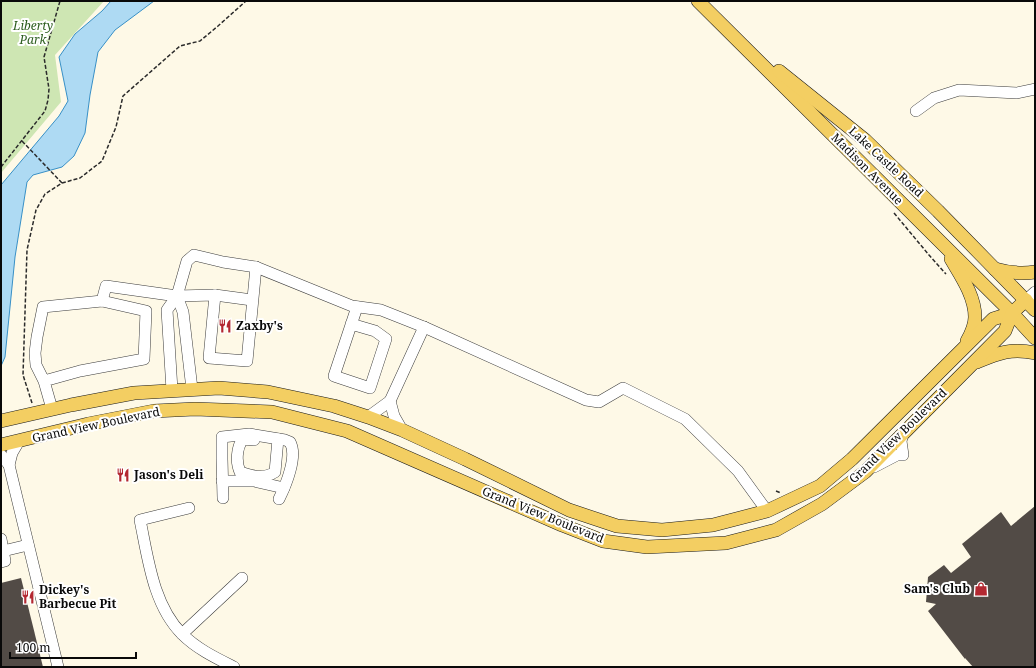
<svg xmlns="http://www.w3.org/2000/svg" width="1036" height="668" viewBox="0 0 1036 668" font-family="'Noto Serif',serif">
<rect width="100%" height="100%" fill="#fef9e7"/>
<polygon fill="#cee6b3" points="1,1 104,1 55,55 61,102 1,173"/>
<polygon fill="#aedaf3" stroke="#3890c7" points="111,1 154,1 115,30 98,52 90,95 85,133 74,156 62,167 33,175 27,182 15,257 5,357 1,366 1,185 59,116 68,101 59,57 75,34 102,11"/>
<g fill="#524b46">
<polygon points="1035,506 1035,667 973,667 965,658 965,659 928,611 936,604 926,602 928,577 944,565 951,573 971,557 962,544 1001,512 1011,526"/>
<polygon points="21,578 43,667 1,667 1,583"/>
</g>
<g fill="none" stroke-linecap="round" stroke-linejoin="round">
<g stroke="#3c3c3c" stroke-width="12">
<g id="minor">
<polyline points="916,111 934,98 959,90 1017,93 1035,89"/>
<polyline points="256,267 352,306 381,310 424,327 586,400 599,402 623,388 685,419 738,471 767,511"/>
<polyline points="177,296 183,312 192,389"/>
<polyline points="177,296 215,295 252,300"/>
<polyline points="1026,300 1035,292"/>
<polyline points="102,301 106,286 177,296 187,261 194,255 223,262 256,267 247,361 209,358 215,295"/>
<polyline points="351,324 375,331 386,339 370,388 334,376 357,307"/>
<polyline points="44,381 80,371 144,359 146,311 102,301 43,307 37,337 35,353 36,365 44,381 52,409"/>
<polyline points="172,390 167,310 177,296"/>
<polyline points="390,401 424,327"/>
<polyline points="368,417 390,401 394,416 402,430"/>
<path d="M254,440L243,439C236,448 236,463 240,472C254,476 262,480 275,472L278,439"/>
<polyline points="1,455 9,465 58,667"/>
<polyline points="9,465 12,453 19,441"/>
<polyline points="874,467 897,455 903,455 901,441 903,434"/>
<polyline points="222,481 254,481 284,488"/>
<path d="M223,498L222,459V437L249,434L285,440L290,442C298,456 286,485 279,499"/>
<path d="M189,508L140,520C148,558 153,605 182,634C197,649 216,658 234,667"/>
<polyline points="1,539 5,561 1,562"/>
<polyline points="3,551 28,545"/>
<polyline points="182,634 242,578"/>
</g>
</g>
<g stroke="#1a1a1a" stroke-width="14">
<g id="major">
<polyline points="698,1 1012,313 1035,338"/>
<polyline points="779,71 865,140 938,211 1035,310"/>
<path d="M951,259C961,276 975,296 975,317C975,325 971,334 967,341"/>
<path d="M995,269C1009,273 1021,274 1035,272"/>
<path d="M977,362C999,353 1011,348 1035,353"/>
<polyline points="1,421 71,405 134,393 219,388 268,392 334,406 368,417 402,430 465,459 569,510 617,526 662,530 713,525 767,511 820,486 852,459 993,319 1012,313 1026,300"/>
<polyline points="1,445 88,424 154,411 195,409 272,412 347,431 562,525 603,541 647,547 726,543 776,530 822,504 865,472 1005,331 1012,313"/>
</g>
</g>
<g stroke="#2b2b2b" stroke-width="1.5" stroke-dasharray="4 2" stroke-linecap="butt">
<polyline points="22,141 62,183"/>
<polyline points="1,167 45,111 48,100 49,89 44,57 60,1"/>
<polyline points="894,213 929,255 946,274"/>
<polyline points="32,403 23,375 27,250 36,210 45,194 62,183 80,178 102,161 116,127 123,96 180,46 200,41 218,26 246,1"/>
<polyline points="776,491 781,493"/>
</g>
<use href="#minor" stroke="#fff" stroke-width="11"/>
<use href="#major" stroke="#f3ce62" stroke-width="13"/>
</g>
<defs>
<g id="restaurant-bare" transform="scale(1.08)"><path d="M-5-6h1v4h1v-4h1v4h1v-4h1v5L-1.5 .5V6h-2V.5L-5-1ZM5-6V6H3V1.5H1.5Q1.5-4 5-6Z" fill="#b32831" stroke="#fff" stroke-width="2.5" paint-order="stroke"/></g>
<g id="shop-bare" transform="scale(1.08)"><path d="M-5-2.5h2.3a2.7 3.5 0 0 1 5.4 0H5L5.5 6h-11ZM-1.5-2.5h3a1.5 2.3 0 0 0-3 0Z" fill="#b32831" stroke="#fff" stroke-width="2.5" paint-order="stroke"/></g>
</defs>
<g fill-rule="evenodd">
<use href="#restaurant-bare" x="225" y="326"/>
<use href="#restaurant-bare" x="123" y="475"/>
<use href="#shop-bare" x="981" y="589"/>
<use href="#restaurant-bare" x="28" y="597"/>
</g>
<g text-anchor="middle" stroke-width="4" stroke-linejoin="round" paint-order="stroke">
<g font-size="12" font-style="italic" fill="#2c5d1e" stroke="#fff">
<text x="33" y="30">Liberty<tspan x="33" dy="14">Park</tspan></text>
</g>
<g font-size="12" fill="#090909" stroke="#fff">
<text transform="translate(886 162) rotate(43)" y="4">Lake Castle Road</text>
<text transform="translate(867 169) rotate(45)" y="4">Madison Avenue</text>
<text transform="translate(96 425) rotate(-12)" y="4">Grand View Boulevard</text>
<text transform="translate(898 436) rotate(-44)" y="4">Grand View Boulevard</text>
<text transform="translate(543 515) rotate(22)" y="4">Grand View Boulevard</text>
</g>
<g font-size="12" font-weight="bold" fill="#090909" stroke="#fff" text-anchor="start">
<text x="236" y="330">Zaxby's</text>
<text x="134" y="479">Jason's Deli</text>
<text x="970" y="593" text-anchor="end">Sam's Club</text>
<text x="39" y="594">Dickey's<tspan x="39" dy="14">Barbecue Pit</tspan></text>
</g>
</g>
<rect width="1036" height="668" fill="none" stroke="#090909" stroke-width="4"/>
<path d="M10 652v6h126v-6" fill="none" stroke="#090909" stroke-width="2"/>
<text x="16" y="652" font-size="12" fill="#090909" stroke="#ffffff" stroke-width="3" paint-order="stroke">100 m</text>
</svg>
